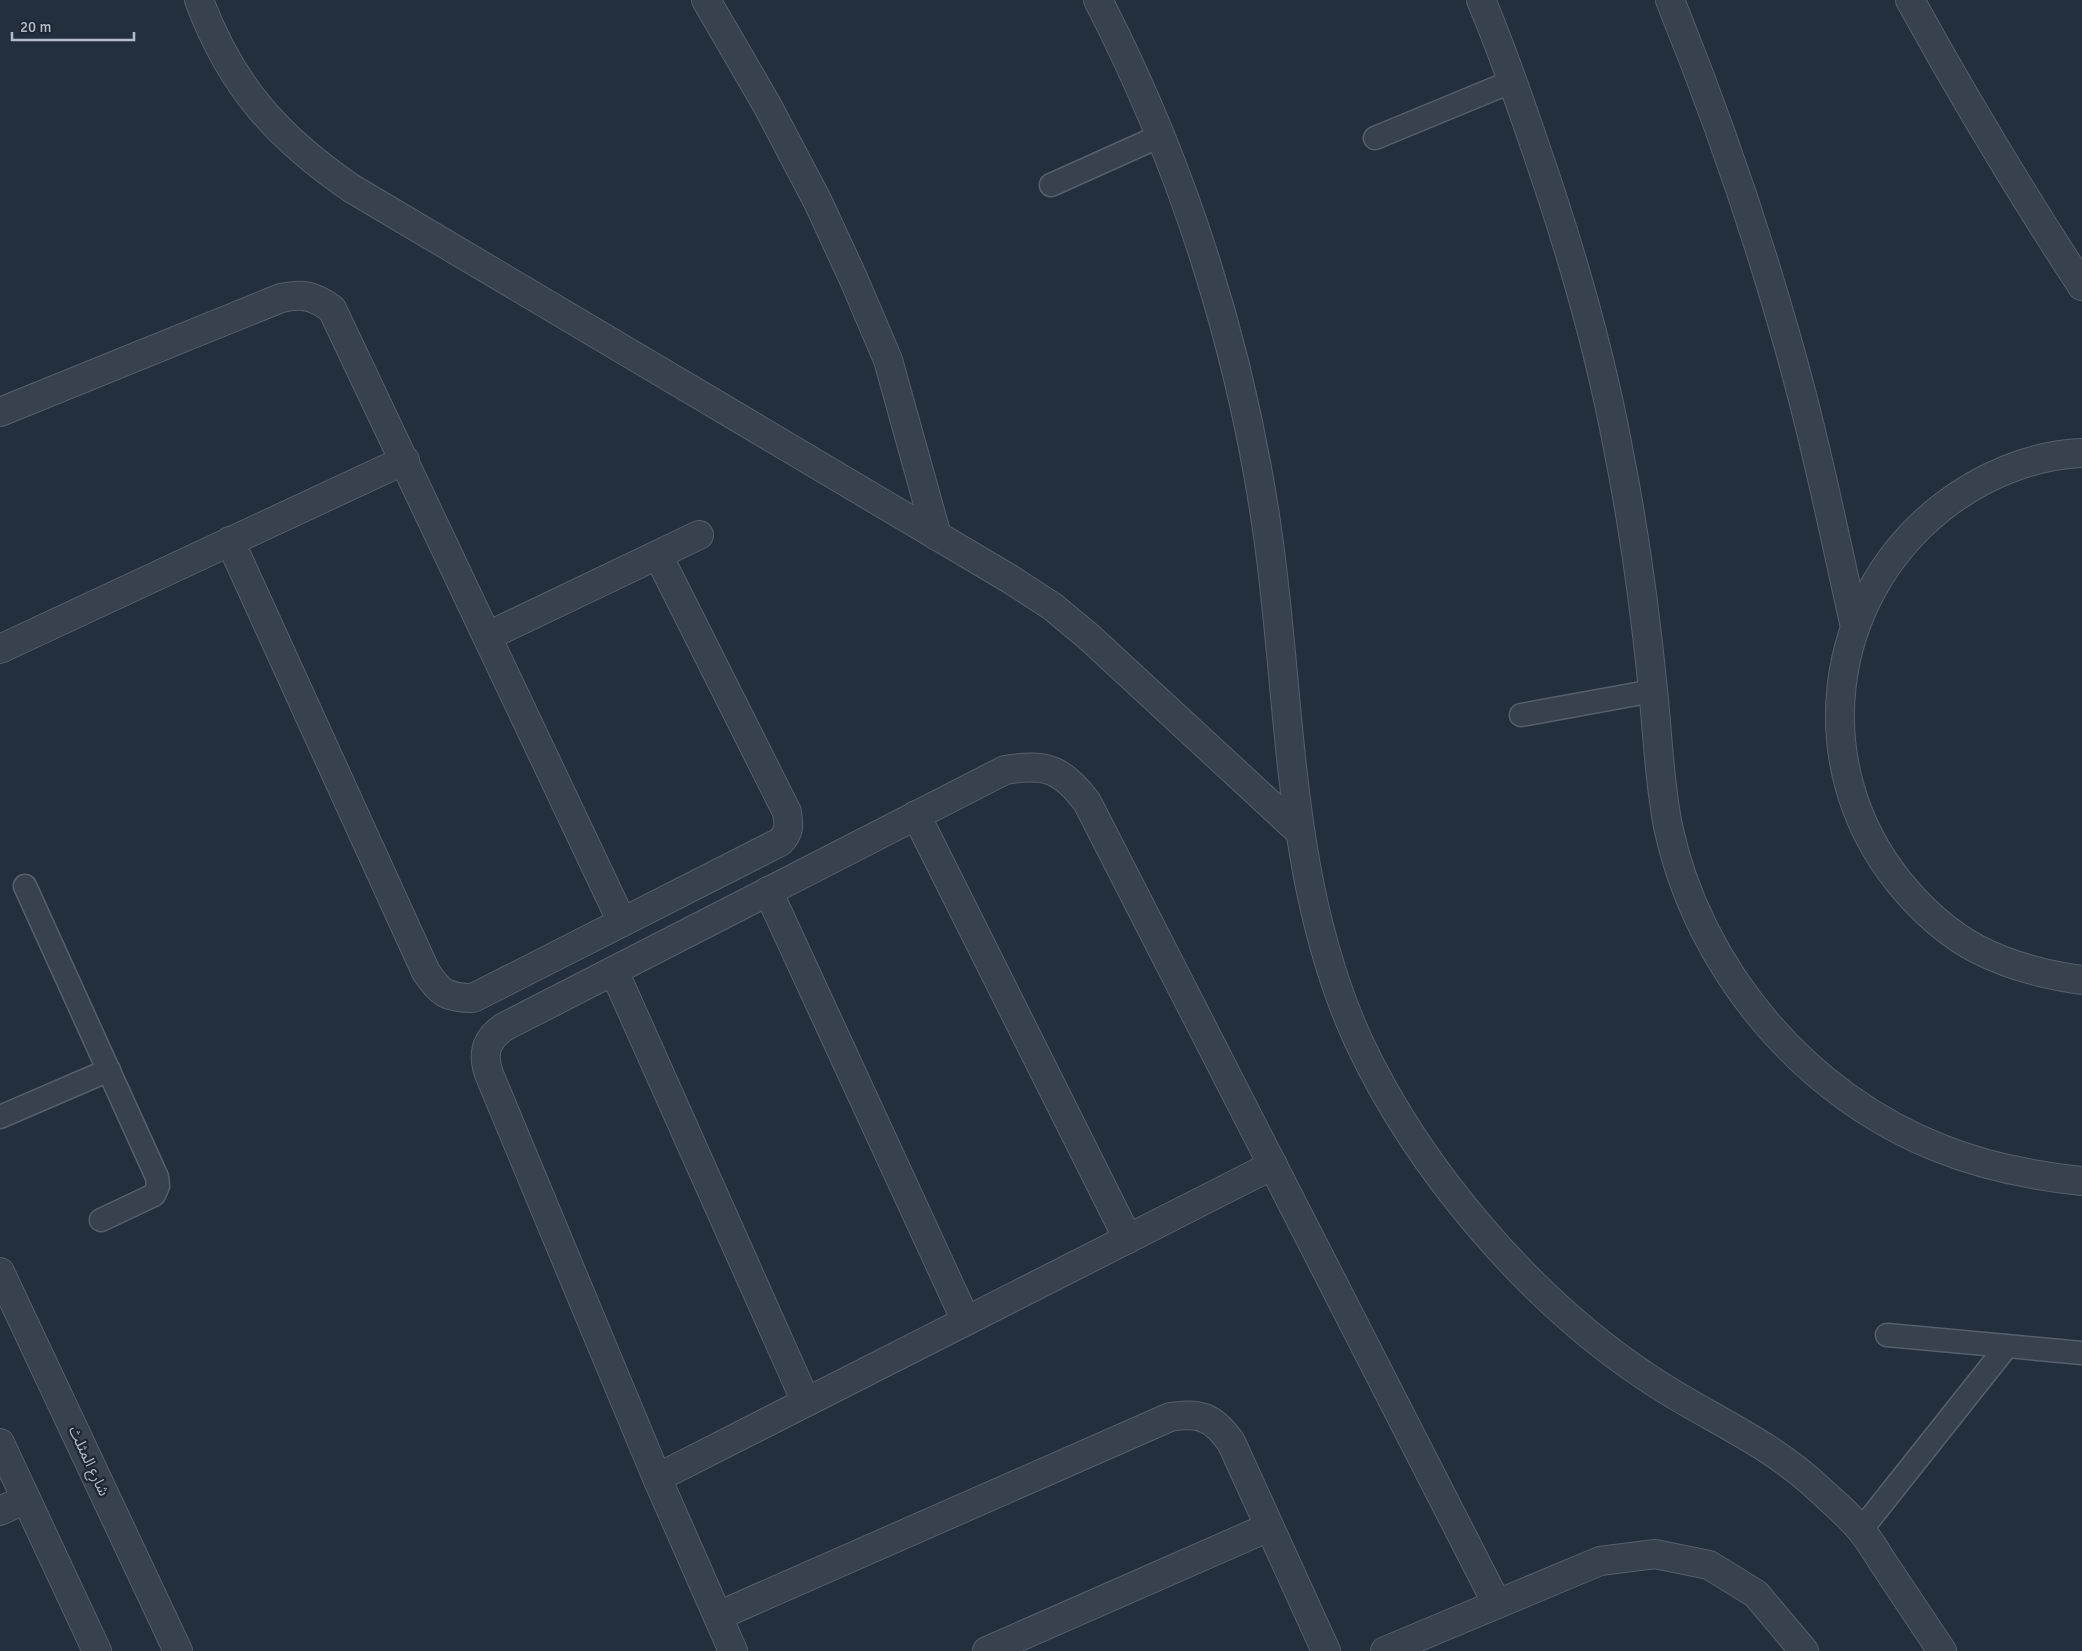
<svg xmlns="http://www.w3.org/2000/svg" width="2082" height="1651" viewBox="0 0 2082 1651" font-family="Signika,'Noto Sans Arabic',sans-serif">
<rect width="100%" height="100%" fill="#242f3e"/>
<g fill="none" stroke-linecap="round" stroke-linejoin="round">
<g stroke="#565f6c" stroke-width="25">
<g id="service">
<polyline points="1375,138 1513,81"/>
<polyline points="1051,185 1160,136"/>
<polyline points="1521,715 1653,691"/>
<polyline points="25,886 157,1177 158,1186 154,1195 101,1220"/>
<polyline points="0,1117 109,1070"/>
<polyline points="1887,1335 2082,1353"/>
<polyline points="1861,1530 2007,1346"/>
</g>
</g>
<g stroke="#565f6c" stroke-width="30">
<g id="minor">
<path d="M199,0C231,86 277,137 351,188L1010,579L1053,607L1089,637L1299,831"/>
<polyline points="706,0 767,105 818,202 854,280 888,360 937,536"/>
<path d="M1098,0C1184,167 1242,350 1268,536C1292,706 1286,883 1359,1042C1419,1170 1530,1300 1648,1378C1704,1416 1769,1441 1819,1489C1833,1502 1849,1515 1861,1530C1871,1542 1879,1557 1888,1570C1906,1597 1924,1624 1942,1651"/>
<path d="M1481,0C1502,49 1519,99 1536,149C1570,247 1599,346 1618,448C1634,528 1645,609 1653,690C1658,736 1659,781 1668,826C1698,969 1806,1097 1942,1149C1987,1167 2034,1176 2082,1181"/>
<path d="M1670,0C1716,114 1756,229 1789,347C1815,439 1834,533 1855,627"/>
<path d="M1910,0C1964,98 2021,193 2082,286"/>
<path d="M0,412L281,298C303,293 314,296 332,309L622,922"/>
<path d="M2082,453C2031,455 1980,477 1941,508C1825,600 1806,767 1899,882C1920,908 1947,933 1977,949C2010,966 2045,975 2082,980"/>
<path d="M230,541L426,972C440,993 447,998 473,998L780,842C790,832 789,825 787,812L658,555"/>
<polyline points="488,636 699,535"/>
<polyline points="0,649 405,460"/>
<polyline points="916,815 1128,1239"/>
<polyline points="768,891 966,1321"/>
<polyline points="614,971 806,1402"/>
<polyline points="0,1272 178,1651"/>
<polyline points="0,1443 97,1651"/>
<polyline points="657,1478 1273,1165"/>
<polyline points="0,1511 26,1499"/>
<path d="M718,1616L1170,1417C1200,1412 1213,1417 1231,1442L1326,1651"/>
<path d="M733,1651L657,1478L489,1074C482,1054 486,1039 504,1027L1005,770C1046,763 1062,769 1087,802L1497,1604"/>
<polyline points="987,1651 1269,1527"/>
<polyline points="1385,1651 1600,1561 1655,1554 1709,1565 1756,1594 1804,1651"/>
</g>
</g>
<use href="#service" stroke="#38414e" stroke-width="22"/>
<use href="#minor" stroke="#38414e" stroke-width="28"/>
</g>
<g text-anchor="middle" stroke-width="4.5" stroke-linejoin="round" paint-order="stroke">
<g font-size="15" fill="#b4bcc9" stroke="#1d2633">
<text transform="translate(89 1461) rotate(65)" y="5">شارع المثلث</text>
</g>
</g>
<path d="M12 32v8h122v-8" fill="none" stroke="#b4bcc9" stroke-width="2.5"/>
<text x="20" y="32" font-size="15" fill="#b4bcc9" stroke="#1d2633" stroke-width="4" paint-order="stroke">20 m</text>
</svg>
